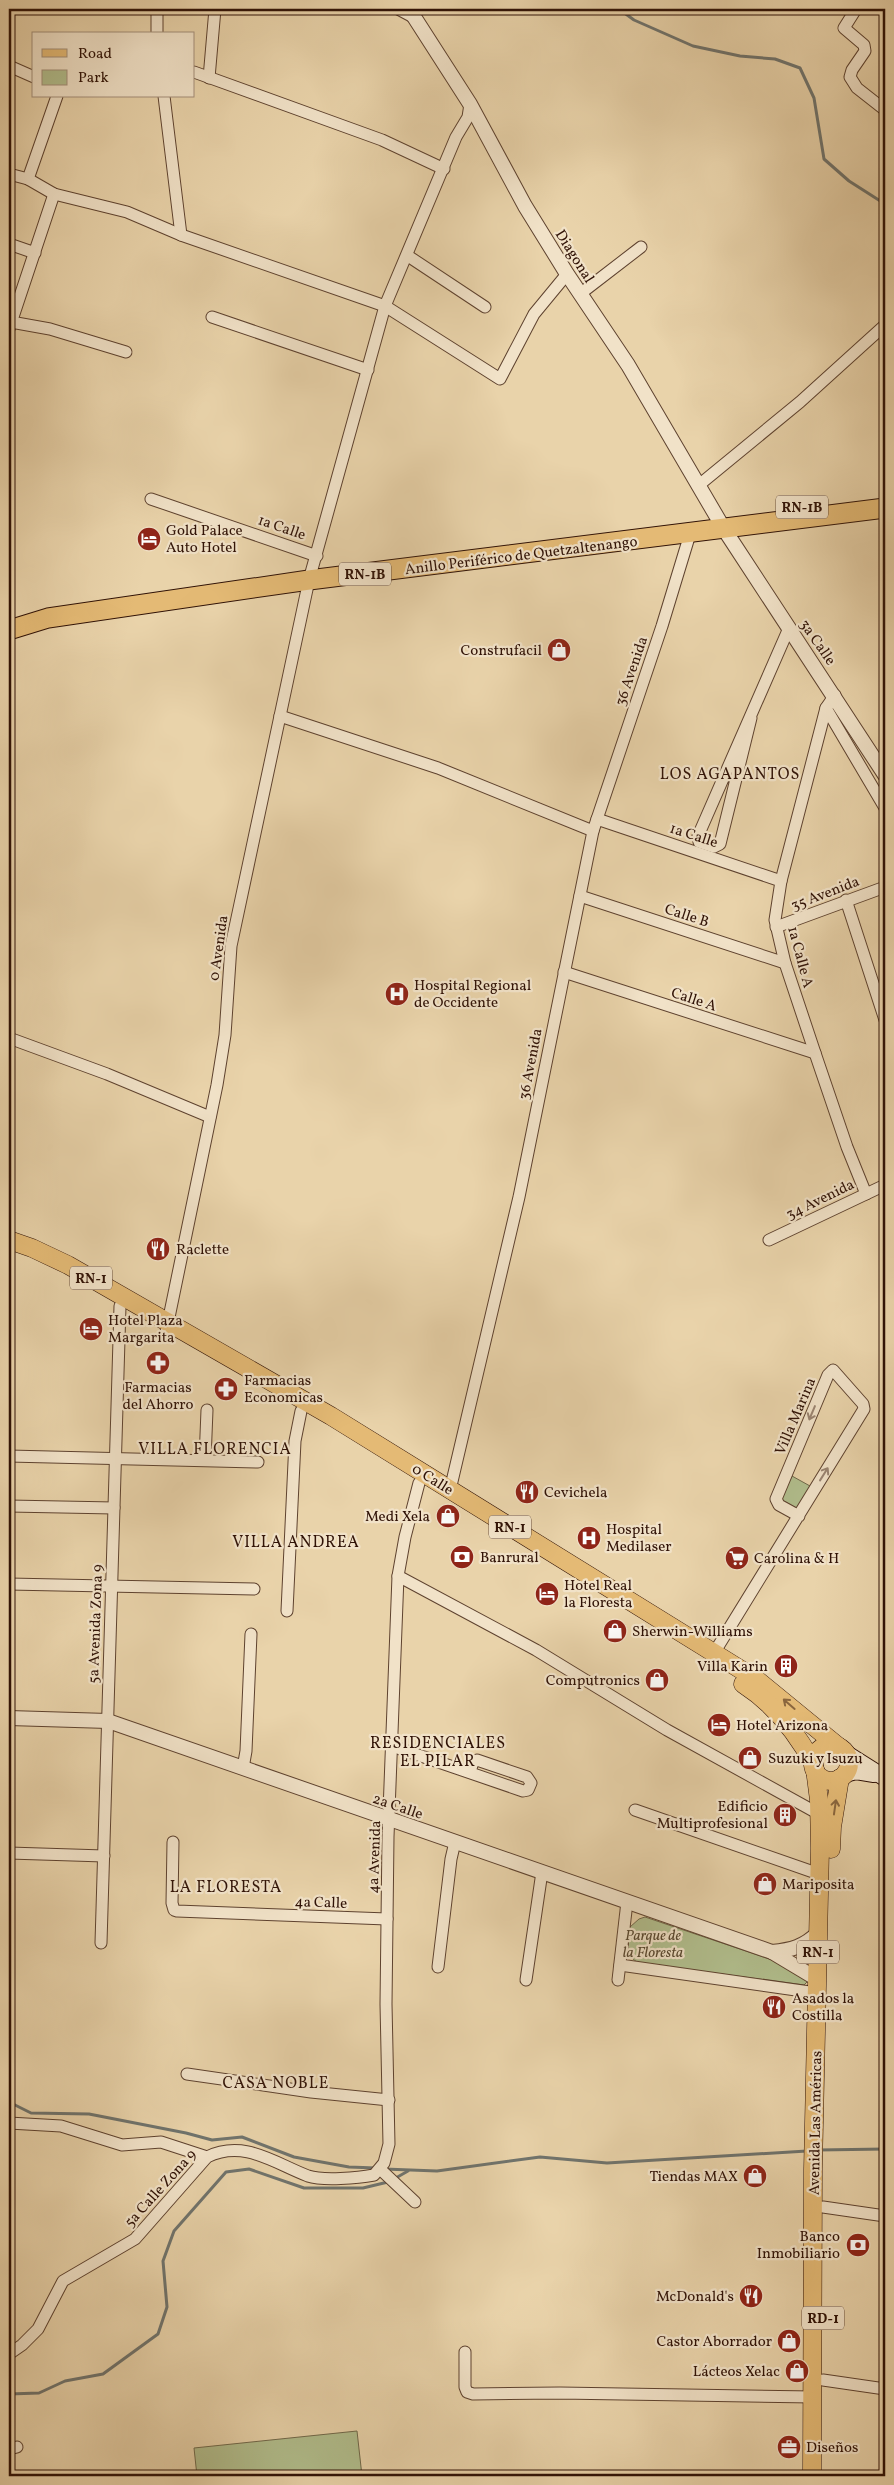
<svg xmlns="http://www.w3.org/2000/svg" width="894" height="2485" viewBox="0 0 894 2485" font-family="Vollkorn,serif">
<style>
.green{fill:#b1be8d;stroke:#70684a}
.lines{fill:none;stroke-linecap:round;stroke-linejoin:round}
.stream{stroke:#70746d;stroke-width:3}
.minor-casing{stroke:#5e422f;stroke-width:13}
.tertiary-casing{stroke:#5e422f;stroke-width:16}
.secondary-casing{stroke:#301206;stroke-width:18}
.primary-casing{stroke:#301206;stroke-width:19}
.trunk-casing{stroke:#301206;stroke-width:21}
.minor{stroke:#f1e2c8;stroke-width:11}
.tertiary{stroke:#f1e2c8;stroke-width:14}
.secondary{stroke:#f1e2c8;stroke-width:16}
.primary{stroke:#e4ba75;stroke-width:18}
.trunk{stroke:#e4ba75;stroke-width:19}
.oneway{stroke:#9a8471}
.oneway2{stroke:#8a663e}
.labels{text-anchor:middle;stroke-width:4.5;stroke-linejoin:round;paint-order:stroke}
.shield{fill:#f1e2c8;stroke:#6a5040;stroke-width:1}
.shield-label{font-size:14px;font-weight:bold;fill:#301206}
.street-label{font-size:15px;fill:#301206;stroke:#f1e2c8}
.poi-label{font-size:15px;fill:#301206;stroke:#f1e2c8;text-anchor:start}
.park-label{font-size:15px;font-style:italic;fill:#57462e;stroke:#f1e2c8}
.neighbourhood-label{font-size:16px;letter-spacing:1px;fill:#301206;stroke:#f1e2c8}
</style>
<rect width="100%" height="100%" fill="#e9d3aa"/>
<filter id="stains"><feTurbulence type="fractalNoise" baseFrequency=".004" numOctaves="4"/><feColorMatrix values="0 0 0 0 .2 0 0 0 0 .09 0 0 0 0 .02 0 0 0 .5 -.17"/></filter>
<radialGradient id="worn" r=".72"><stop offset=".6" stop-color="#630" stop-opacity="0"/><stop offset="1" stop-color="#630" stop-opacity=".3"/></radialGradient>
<g class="green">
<path d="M792,1476L810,1486L798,1509L780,1499Z"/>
<path d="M645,1917L796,1968L809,1980L804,1985L639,1963C624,1956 629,1941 630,1927L639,1919Z"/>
<path d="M357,2431L362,2476H197L194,2448Z"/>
</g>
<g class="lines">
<g class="stream">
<path d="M619,9L634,20L693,46L740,56L775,59L800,68L814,98L824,159L849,181L885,204"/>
<path d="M9,2102L31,2113L89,2114L186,2133L212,2140L242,2137L294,2157L349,2167L376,2168"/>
<path d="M818,2150L885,2149"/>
<path d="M384,2169L437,2171L540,2157L607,2163L807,2151"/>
<path d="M394,2179L408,2171"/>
<path d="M9,2394L39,2393L65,2381L103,2374L158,2334L167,2307L163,2261L174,2231L226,2172L249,2169L304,2188H363L388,2182"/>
</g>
<g class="minor-casing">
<g id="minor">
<path d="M157,9V34"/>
<path d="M398,9L413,17"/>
<path d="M856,9L844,28L864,45L865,51L852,70L850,77L857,88L885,110"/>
<path d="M9,66L34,77"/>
<path d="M194,72L382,140L444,169"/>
<path d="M209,78L215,9"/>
<path d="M164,96L181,235"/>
<path d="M9,174L28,179L54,194L127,212L181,235L385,306L500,379L534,314L567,274"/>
<path d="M28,179L57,96"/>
<path d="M9,244L35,253"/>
<path d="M408,256L485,307"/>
<path d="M580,294L641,247"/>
<path d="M212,317L368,370"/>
<path d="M11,322L50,329L126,352"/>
<path d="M9,329L54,194"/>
<path d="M699,485L800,402L885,325"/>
<path d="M151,499L317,556"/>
<path d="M835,695L826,708L781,881L775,920L785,963L815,1053L847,1147L866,1194"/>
<path d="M826,708L885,808"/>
<path d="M280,716L438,768L593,831"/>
<path d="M751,718L720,844L714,847L699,842L698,836L789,628"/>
<path d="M597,819L781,881"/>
<path d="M580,896L785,963"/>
<path d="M846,900L885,1020"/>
<path d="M776,927L885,887"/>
<path d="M564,972L815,1053"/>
<path d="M9,1038L107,1074L210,1117"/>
<path d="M769,1240L885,1185"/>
<path d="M166,1332L217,1085L225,1035L231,946L309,580L385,306L456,137L468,117L470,104"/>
<path d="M9,1456L258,1462"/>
<path d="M205,1460L207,1410"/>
<path d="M450,1490L519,1197L593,831L662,626L690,534"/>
<path d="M9,1506L114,1508"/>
<path d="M398,1576L536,1650L667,1730L819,1814"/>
<path d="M9,1584L254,1589"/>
<path d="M287,1611L295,1441L301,1411"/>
<path d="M714,1653L864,1409L863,1404L833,1370L828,1375L776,1499L779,1505L799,1516"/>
<path d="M392,1746L523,1791L528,1790L531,1783L527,1777L477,1760L473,1762L470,1772"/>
<path d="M243,1768L246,1751L251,1634"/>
<path d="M635,1810L819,1874"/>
<path d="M173,1842L172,1903L174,1910L177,1911L387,1919"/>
<path d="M9,1853L104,1856"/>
<path d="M101,1943L120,1306"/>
<path d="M620,1965L817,1993"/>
<path d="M438,1967L451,1859L455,1842"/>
<path d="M526,1980L542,1872"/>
<path d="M618,1980L627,1902"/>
<path d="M187,2074L311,2092L389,2100"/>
<path d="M9,2123L61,2126L122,2145L161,2142L207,2157"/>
<path d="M380,2169L415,2202"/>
<path d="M823,2207L885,2216"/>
<path d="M465,2352V2387L467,2392L473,2394L560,2393L813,2397"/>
<path d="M9,2354L22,2345L38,2329L63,2281L135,2239L207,2157C244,2139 274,2163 308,2176C323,2181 358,2178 374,2175L384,2163L389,2144L386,2004L388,1837L398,1576L405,1537L419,1483"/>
<path d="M823,2380L885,2389"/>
<path d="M9,2449L17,2447"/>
</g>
</g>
<g class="tertiary-casing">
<g id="tertiary">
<path d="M409,9L470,104L525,206L567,274L628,365L724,529L885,775"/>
<path d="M9,1718L108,1721L772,1952L817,1979"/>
<path d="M772,1952C791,1950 804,1947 818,1933"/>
</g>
</g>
<g class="secondary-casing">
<g id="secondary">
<path d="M847,1754L885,1778"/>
<path d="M845,1774L856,1771L874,1774"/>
</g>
</g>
<g class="primary-casing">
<g id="primary">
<path d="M9,1240L32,1248L68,1265L331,1416L756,1679L839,1747"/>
<path d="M743,1684C774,1704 797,1733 814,1765"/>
<circle cx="831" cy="1763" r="18"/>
<path d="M831,1849L832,1827L840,1778"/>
<path d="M812,2476L813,2169L820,1848L819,1800L815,1769"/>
</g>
</g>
<g class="trunk-casing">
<path id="trunk" d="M9,630L48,618L309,580L885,508"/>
</g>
<use href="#minor" class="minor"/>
<use href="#tertiary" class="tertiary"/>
<use href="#secondary" class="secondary"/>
<use href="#primary" class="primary"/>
<use href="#trunk" class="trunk"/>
</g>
<defs><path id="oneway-shaft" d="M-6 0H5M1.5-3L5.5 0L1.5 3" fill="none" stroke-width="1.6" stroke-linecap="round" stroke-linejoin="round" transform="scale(1.25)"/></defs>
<g class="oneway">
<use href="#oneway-shaft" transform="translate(812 1413) rotate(113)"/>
<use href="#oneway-shaft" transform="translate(824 1474) rotate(-58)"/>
</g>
<g class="oneway2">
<use href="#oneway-shaft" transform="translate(789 1704) rotate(-139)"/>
<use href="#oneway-shaft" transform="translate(835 1807) rotate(-82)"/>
</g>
<defs>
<g id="hotel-disc" transform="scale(1.25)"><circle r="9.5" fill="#8f2418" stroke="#f1e2c8"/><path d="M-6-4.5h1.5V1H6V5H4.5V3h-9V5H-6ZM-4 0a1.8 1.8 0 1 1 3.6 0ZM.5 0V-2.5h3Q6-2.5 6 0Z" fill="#fff"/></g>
<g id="shop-disc" transform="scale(1.25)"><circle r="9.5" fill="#8f2418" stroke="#f1e2c8"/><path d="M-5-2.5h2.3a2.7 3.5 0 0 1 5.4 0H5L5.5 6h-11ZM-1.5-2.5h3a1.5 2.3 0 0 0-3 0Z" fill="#fff"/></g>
<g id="hospital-disc" transform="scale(1.25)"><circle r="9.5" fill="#8f2418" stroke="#f1e2c8"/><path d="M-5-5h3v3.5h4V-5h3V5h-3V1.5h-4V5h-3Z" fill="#fff"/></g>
<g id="restaurant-disc" transform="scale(1.25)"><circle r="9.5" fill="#8f2418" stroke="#f1e2c8"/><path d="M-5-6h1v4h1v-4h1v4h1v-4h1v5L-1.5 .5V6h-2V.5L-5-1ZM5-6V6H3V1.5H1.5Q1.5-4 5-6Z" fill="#fff"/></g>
<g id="pharmacy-disc" transform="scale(1.25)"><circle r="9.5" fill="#8f2418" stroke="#f1e2c8"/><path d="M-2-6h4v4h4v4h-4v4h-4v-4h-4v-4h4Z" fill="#fff"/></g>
<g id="bank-disc" transform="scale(1.25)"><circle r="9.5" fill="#8f2418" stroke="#f1e2c8"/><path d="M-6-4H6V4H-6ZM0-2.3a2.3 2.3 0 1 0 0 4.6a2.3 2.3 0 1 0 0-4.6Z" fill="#fff"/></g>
<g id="supermarket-disc" transform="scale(1.25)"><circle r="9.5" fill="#8f2418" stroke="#f1e2c8"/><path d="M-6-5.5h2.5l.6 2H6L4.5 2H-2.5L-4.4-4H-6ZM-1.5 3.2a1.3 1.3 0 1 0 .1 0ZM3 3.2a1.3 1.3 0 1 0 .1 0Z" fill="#fff"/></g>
<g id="building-disc" transform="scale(1.25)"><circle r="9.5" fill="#8f2418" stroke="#f1e2c8"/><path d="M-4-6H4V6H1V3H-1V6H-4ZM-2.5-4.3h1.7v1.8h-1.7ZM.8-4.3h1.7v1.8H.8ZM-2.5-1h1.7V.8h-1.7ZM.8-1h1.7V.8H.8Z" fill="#fff"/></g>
<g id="office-disc" transform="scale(1.25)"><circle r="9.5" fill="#8f2418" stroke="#f1e2c8"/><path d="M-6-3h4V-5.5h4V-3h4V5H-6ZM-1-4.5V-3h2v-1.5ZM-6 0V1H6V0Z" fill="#fff"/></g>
</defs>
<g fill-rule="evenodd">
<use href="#hotel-disc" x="149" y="539"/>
<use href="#shop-disc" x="559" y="650"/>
<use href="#hospital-disc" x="397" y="994"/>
<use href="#restaurant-disc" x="158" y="1249"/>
<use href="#hotel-disc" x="91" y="1329"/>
<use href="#pharmacy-disc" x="158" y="1363"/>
<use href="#pharmacy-disc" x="226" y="1389"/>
<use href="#restaurant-disc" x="527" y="1492"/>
<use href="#shop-disc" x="448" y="1516"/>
<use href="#hospital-disc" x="589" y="1538"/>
<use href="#bank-disc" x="462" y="1557"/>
<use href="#supermarket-disc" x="737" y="1558"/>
<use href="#hotel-disc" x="547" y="1594"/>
<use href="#shop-disc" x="615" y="1631"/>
<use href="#building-disc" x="786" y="1666"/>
<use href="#shop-disc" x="657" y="1680"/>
<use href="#hotel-disc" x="719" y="1725"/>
<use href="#shop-disc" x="750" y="1758"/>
<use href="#building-disc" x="785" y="1815"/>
<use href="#shop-disc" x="765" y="1884"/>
<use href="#restaurant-disc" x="774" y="2007"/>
<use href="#shop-disc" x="755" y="2176"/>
<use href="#bank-disc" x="858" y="2245"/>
<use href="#restaurant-disc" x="751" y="2296"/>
<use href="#shop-disc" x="789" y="2341"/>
<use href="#shop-disc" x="797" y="2371"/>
<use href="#office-disc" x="789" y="2447"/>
</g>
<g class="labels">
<g class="shield">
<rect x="776" y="495.5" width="52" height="23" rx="4"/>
<rect x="339" y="562.5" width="52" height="23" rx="4"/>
<rect x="70" y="1266.5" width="42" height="23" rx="4"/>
<rect x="489" y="1515.5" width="42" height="23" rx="4"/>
<rect x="797" y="1940.5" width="42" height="23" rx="4"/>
<rect x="802" y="2306.5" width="42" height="23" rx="4"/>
</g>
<g class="shield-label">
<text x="802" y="512">RN-1B</text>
<text x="365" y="579">RN-1B</text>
<text x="91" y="1283">RN-1</text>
<text x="510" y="1532">RN-1</text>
<text x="818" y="1957">RN-1</text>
<text x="823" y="2323">RD-1</text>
</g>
<g class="street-label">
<text transform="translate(575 256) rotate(58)" y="5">Diagonal</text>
<text transform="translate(282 527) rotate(19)" y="5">1a Calle</text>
<text transform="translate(521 555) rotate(-7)" y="5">Anillo Periférico de Quetzaltenango</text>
<text transform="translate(818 642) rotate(55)" y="5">3a Calle</text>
<text transform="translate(631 671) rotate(-71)" y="5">36 Avenida</text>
<text transform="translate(694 835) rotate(18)" y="5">1a Calle</text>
<text transform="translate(825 893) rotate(-21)" y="5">35 Avenida</text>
<text transform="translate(687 915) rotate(18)" y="5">Calle B</text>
<text transform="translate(218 948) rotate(-82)" y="5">0 Avenida</text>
<text transform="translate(801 957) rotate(75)" y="5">1a Calle A</text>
<text transform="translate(694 999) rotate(18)" y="5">Calle A</text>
<text transform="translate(530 1064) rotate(-79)" y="5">36 Avenida</text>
<text transform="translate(820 1199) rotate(-26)" y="5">34 Avenida</text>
<text transform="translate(795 1416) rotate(-67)" y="5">Villa Marina</text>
<text transform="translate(433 1479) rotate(32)" y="5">0 Calle</text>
<text transform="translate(95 1624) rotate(-88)" y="5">5a Avenida Zona 9</text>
<text transform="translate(398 1806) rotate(19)" y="5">2a Calle</text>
<text transform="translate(374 1857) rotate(-88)" y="5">4a Avenida</text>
<text transform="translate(321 1902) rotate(2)" y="5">4a Calle</text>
<text transform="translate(815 2123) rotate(-89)" y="5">Avenida Las Américas</text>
<text transform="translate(160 2188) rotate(-48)" y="5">5a Calle Zona 9</text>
</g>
<g class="poi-label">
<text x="166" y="535">Gold Palace<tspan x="166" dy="17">Auto Hotel</tspan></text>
<text x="542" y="655" text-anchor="end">Construfacil</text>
<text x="414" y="990">Hospital Regional<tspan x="414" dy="17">de Occidente</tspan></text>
<text x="176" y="1254">Raclette</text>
<text x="108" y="1325">Hotel Plaza<tspan x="108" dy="17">Margarita</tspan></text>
<text x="244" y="1385">Farmacias<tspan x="244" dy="17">Economicas</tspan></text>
<text x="158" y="1392" text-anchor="middle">Farmacias<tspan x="158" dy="17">del Ahorro</tspan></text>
<text x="544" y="1497">Cevichela</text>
<text x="430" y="1521" text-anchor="end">Medi Xela</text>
<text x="606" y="1534">Hospital<tspan x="606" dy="17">Medilaser</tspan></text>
<text x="480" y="1562">Banrural</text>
<text x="754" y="1563">Carolina &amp; H</text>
<text x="564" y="1590">Hotel Real<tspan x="564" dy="17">la Floresta</tspan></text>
<text x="632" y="1636">Sherwin-Williams</text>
<text x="768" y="1671" text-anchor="end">Villa Karin</text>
<text x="640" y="1685" text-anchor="end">Computronics</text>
<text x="736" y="1730">Hotel Arizona</text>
<text x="768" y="1763">Suzuki y Isuzu</text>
<text x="768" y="1811" text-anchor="end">Edificio<tspan x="768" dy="17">Multiprofesional</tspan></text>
<text x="782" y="1889">Mariposita</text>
<text x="792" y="2003">Asados la<tspan x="792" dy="17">Costilla</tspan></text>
<text x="738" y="2181" text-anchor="end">Tiendas MAX</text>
<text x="840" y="2241" text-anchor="end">Banco<tspan x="840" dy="17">Inmobiliario</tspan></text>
<text x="734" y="2301" text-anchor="end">McDonald's</text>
<text x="772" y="2346" text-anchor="end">Castor Aborrador</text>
<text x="780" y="2376" text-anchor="end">Lácteos Xelac</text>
<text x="806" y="2452">Diseños</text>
</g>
<g class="park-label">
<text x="653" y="1940">Parque de<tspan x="653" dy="17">la Floresta</tspan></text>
</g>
<g class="neighbourhood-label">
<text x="730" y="779">LOS AGAPANTOS</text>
<text x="215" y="1454">VILLA FLORENCIA</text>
<text x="296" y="1547">VILLA ANDREA</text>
<text x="438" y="1748">RESIDENCIALES<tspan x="438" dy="18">EL PILAR</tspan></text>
<text x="226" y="1892">LA FLORESTA</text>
<text x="276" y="2088">CASA NOBLE</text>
</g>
</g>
<rect width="894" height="2485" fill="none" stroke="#e9d3aa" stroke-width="30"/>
<rect x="10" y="10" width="874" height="2465" fill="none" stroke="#301206" stroke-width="2.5"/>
<rect x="15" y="15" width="864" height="2455" fill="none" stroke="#301206"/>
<rect x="32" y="32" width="162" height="65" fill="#f1e2c8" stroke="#a48f7a"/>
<rect x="42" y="49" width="25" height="8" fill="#e4ba75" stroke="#a48f7a"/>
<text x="78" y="58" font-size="15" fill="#301206">Road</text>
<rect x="42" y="70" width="25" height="15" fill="#b1be8d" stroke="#a48f7a"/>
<text x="78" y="82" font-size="15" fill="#301206">Park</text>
<rect width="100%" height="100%" filter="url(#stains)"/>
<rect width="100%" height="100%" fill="url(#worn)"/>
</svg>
